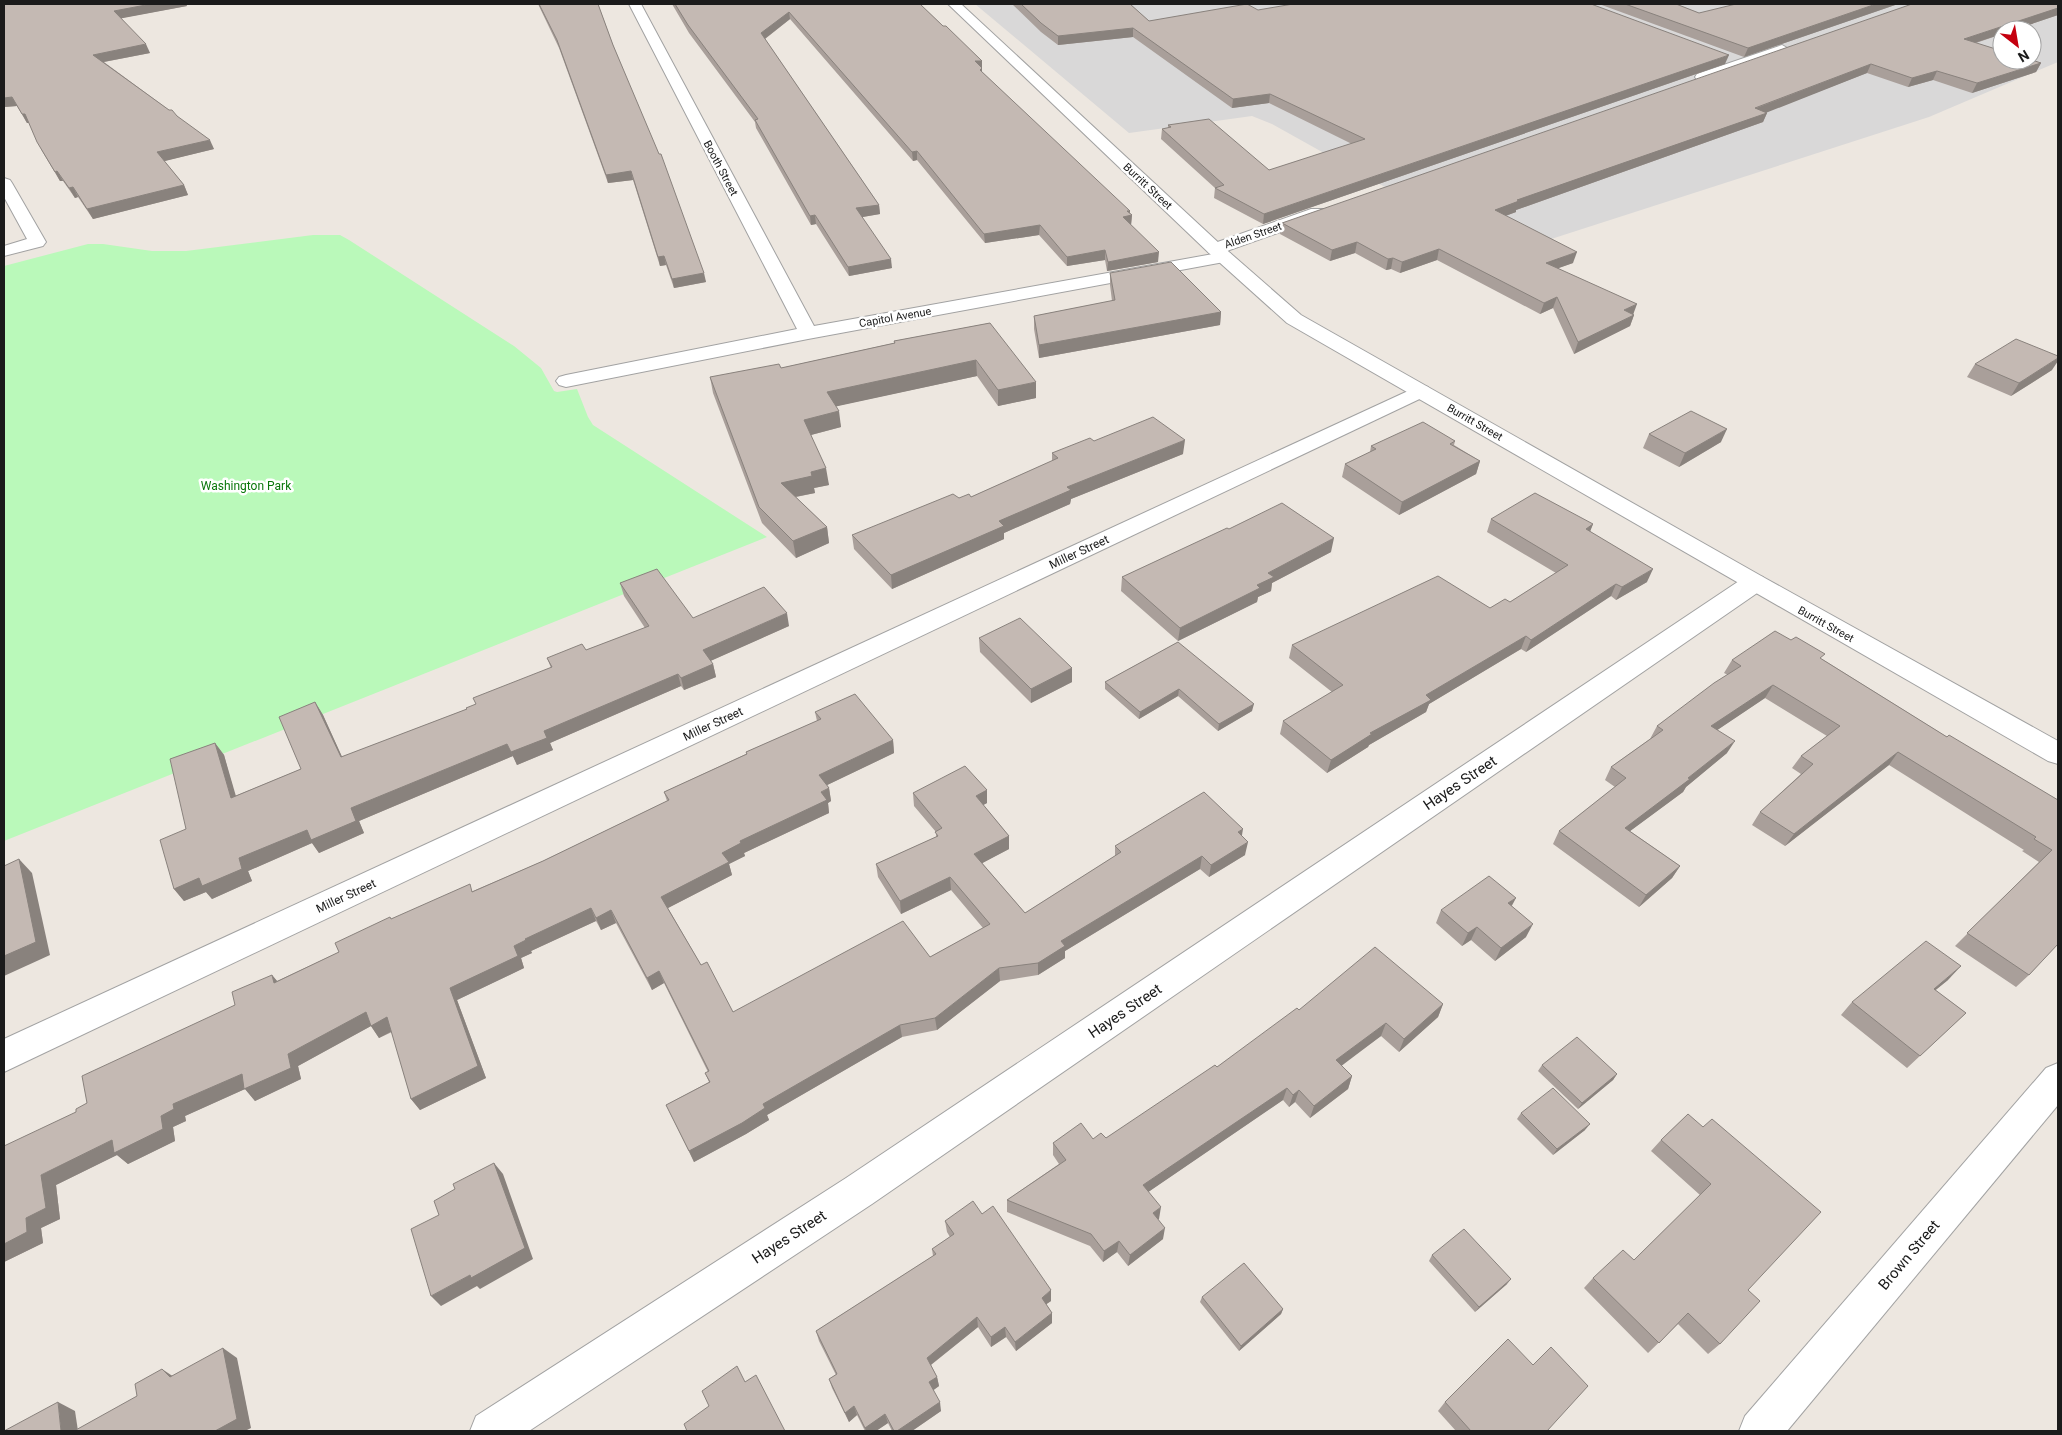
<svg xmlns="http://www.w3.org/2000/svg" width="2062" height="1435" viewBox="0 0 2062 1435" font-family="Roboto,sans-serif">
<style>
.residential{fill:#d9d8d8;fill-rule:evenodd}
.park{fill:#baf9ba}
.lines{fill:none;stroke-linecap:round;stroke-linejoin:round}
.minor-casing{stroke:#a2a2a2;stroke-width:2}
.tertiary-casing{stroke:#a2a2a2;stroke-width:2}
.minor{fill:#fff;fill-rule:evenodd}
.tertiary{fill:#fff;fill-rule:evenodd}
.wall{fill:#a99f9a}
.shaded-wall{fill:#89827d}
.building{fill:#c4b9b3;stroke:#89827d}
.labels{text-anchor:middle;stroke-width:5;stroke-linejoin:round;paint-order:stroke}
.far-street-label{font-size:11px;fill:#1b1b1b;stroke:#fff}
.park-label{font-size:12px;fill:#0a770b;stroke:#fff}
.street-label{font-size:12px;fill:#1b1b1b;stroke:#fff}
.near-street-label{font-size:15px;fill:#1b1b1b;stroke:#fff}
</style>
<rect width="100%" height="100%" fill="#ede7e0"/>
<path class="residential" d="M975,4H2058V62L1929,117L1505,254L1272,124L1252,116L1129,133ZM2002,30H2032V60H2002Z"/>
<path class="park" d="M313,235H340L349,240L514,346L541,368L554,391L557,392L577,389L588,417L593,425L767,537L4,841V266L88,244H103L152,251H186Z"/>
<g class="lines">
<g class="minor-casing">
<g id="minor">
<path d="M629,4H641L814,326L1213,254L1209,253L1206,249L1209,245L1311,209H1323L1325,213L1323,217L1224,252L1230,253L1233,257L1230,261L1224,262L808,339L566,387L559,385L556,381L559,377L566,375L797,329Z"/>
<path d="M1782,45L1789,49L1787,52L1707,80H1697L1695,77L1697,74Z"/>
<path d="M4,178L10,180L12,183L46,242L43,246L4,256V246L27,239L4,197Z"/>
<path d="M1421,385L1428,387L1431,391L1428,395L4,1072V1039Z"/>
<path d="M1754,575L1763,577L1766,583L1763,589L872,1204L529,1431H470L476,1416L846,1178L1745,577Z"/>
<path d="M2058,1063V1105L1787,1431H1739L1745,1416L2046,1068Z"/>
</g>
</g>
<g class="tertiary-casing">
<path id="tertiary" d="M948,4H961L1221,245L1301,315L1763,577L2058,741V764L2048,761L1287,323L1209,253Z"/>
</g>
<use href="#minor" class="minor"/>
<use href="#tertiary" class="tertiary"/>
</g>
<g class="wall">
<path d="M4,4H186L187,6L121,18L150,53L104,62L177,116L214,149L164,161L184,185L188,195L93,219L78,197L75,198L63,181H60L42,151L29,123H27L17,106L4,107Z"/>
<path d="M538,4H598L613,45L706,282L674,288L666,265L660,266L633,180L608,183L559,48Z"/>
<path d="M672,4H920L943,26L982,61V72L1132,215L1131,225L1158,262L1107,271L1105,260L1067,266L1039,235L985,243L917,160L913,161L790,19L765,39L879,205L880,214L862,217L892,268L849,276L816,224L811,225L756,128L755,122L689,33Z"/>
<path d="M1012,4H1130L1149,21L1258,10L1725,64L1263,224L1214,198L1215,188L1161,139L1162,129L1168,128V125L1269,170L1352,144L1269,103L1232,108L1133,37L1058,45L1041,32Z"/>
<path d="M1599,4H1676L1699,13L1898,4L1744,57Z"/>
<path d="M2058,4V15L2014,30H2002V34L1976,43L2041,63L2036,72L1972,93L1933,80L1908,87L1867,73L1766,112L1767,113L1763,122L1516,210V212L1505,216L1573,263L1558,268L1634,315L1630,326L1574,354L1553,308L1540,314L1437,260L1400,273L1391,269L1386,270L1355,253L1330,261L1280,234L1282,223Z"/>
<path d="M1110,273L1221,312L1220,325L1039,358L1034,329V316L1112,301L1110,285Z"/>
<path d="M990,323L1036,398L998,406L977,376L836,406L841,427L811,435L829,485L814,488L815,493L796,497L827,527L829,543L796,558L762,523L713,393L710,377L781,368L894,343V341Z"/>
<path d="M1975,364L2052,370L2011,396L1967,377Z"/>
<path d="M1649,434L1721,442L1679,467L1643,448Z"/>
<path d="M1094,441L1183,454L1071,499L1070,504L1004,533V539L892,589L854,549L852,535L959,498L971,497L1052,461V453Z"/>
<path d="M1455,441L1454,445L1480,461L1476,474L1399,515L1342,477L1345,464L1370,452L1371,446Z"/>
<path d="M1491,519L1593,524L1590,531L1647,582L1616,600L1611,596L1526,652L1521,649L1429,704L1426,712L1369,745L1368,747L1327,773L1280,734L1283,721L1332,692L1289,658L1292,645L1490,608L1510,602L1556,573L1487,532Z"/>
<path d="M1229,529L1331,552L1272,583L1271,591L1258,597L1257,602L1178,641L1121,591L1122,577Z"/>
<path d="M620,583L693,618L789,626L710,661L713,664L716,677L684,690L681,686L550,743L553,750L517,765L513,756L359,821L364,833L319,853L312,843L248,871L252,881L212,899L206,892L184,901L174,889L186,829L215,743L224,755L235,796L301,769L315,702L323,715L342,757L467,709L551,668L547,658L586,650L645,628L624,596Z"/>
<path d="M979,638L1072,668V682L1031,703L980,652Z"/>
<path d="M1178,642L1252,711L1218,731L1178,696L1139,719L1105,689V682Z"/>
<path d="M1822,659L1947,737L2058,800V944L2029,975L2016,987L1955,946L2039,862L2022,851L2024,850L1889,765L1785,846L1752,825L1760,812L1801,774L1792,768L1801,756L1827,736L1765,698L1717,730L1727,753L1686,787L1683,792L1630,831L1680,866L1672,878L1639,907L1553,844L1559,831L1615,787L1605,780L1611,767L1650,739L1657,726L1728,675L1724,673L1732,660Z"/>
<path d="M815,712L893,740L894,753L827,785L829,788L831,801L828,803L829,813L744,853L745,856L729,864L732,875L668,908L701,965L733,1012L930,957L983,928L951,890L901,914L878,877L876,864L936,837V832L914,806L913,793L987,790V803L983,805L1009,836V849L982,863L1025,913L1115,856V846L1242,836L1245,855L1209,877L1200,869L1065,951V958L1038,975L1000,981L937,1030L902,1037L767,1115L769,1120L746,1134L694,1162L666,1105L709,1082L705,1073L708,1072L664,983L652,990L616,923L601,930L596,921L531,951L532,953L521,958L524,968L457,1000L486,1078L420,1110L411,1099L392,1032L379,1038L371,1026L298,1066L301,1079L255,1101L245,1089L185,1116L186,1121L173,1127L175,1141L128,1164L117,1155L56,1185L60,1219L41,1228L43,1243L4,1262L76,1112L87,1103L235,1005L272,975L277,981L339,952L391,919L473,891L543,861L667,801L664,792L746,754V752L817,721Z"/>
<path d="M1512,906L1526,937L1495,961L1471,940L1462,946L1436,923L1441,910Z"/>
<path d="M1948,980L1935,990L1966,1013L1907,1068L1841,1015L1852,1002Z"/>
<path d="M1443,1004L1438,1017L1399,1052L1381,1036L1341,1065L1352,1076L1348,1089L1310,1118L1295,1102L1289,1107L1283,1100L1148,1192L1159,1219H1158L1163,1239L1128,1266L1117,1252L1103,1262L1090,1246L1007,1212V1200L1059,1164L1053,1155V1143L1093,1139L1106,1138L1217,1067L1299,1010Z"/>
<path d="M1542,1065L1617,1074L1613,1080L1578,1109L1538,1071Z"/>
<path d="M1521,1113L1585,1130L1553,1155L1517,1119Z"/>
<path d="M1688,1114L1748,1290L1720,1344L1708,1354L1678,1324L1648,1353L1584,1288L1593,1278L1634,1260L1700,1195L1651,1151L1661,1140Z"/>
<path d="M982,1214L1051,1301L1046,1304L1052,1313V1323L1016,1351L1006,1337L991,1347L978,1327L931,1365L937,1377L939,1386L933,1390L941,1411L912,1431H892L888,1423L876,1431H865L857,1415L849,1422L832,1388L829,1379L836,1375L819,1341L816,1331L933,1256L932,1249L950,1237L947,1232L945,1221Z"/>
<path d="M1432,1255L1507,1284L1475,1312L1429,1261Z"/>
<path d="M1202,1297L1283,1309L1281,1314L1239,1351L1200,1302Z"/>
<path d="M1445,1402L1547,1431H1456L1438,1411Z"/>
</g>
<g class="shaded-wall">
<path d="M151,4H186L187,6L118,19L114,11Z"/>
<path d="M1876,4H1898L1744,57L1748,48Z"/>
<path d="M2058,8V15L2014,30H2002V34L1959,48L1964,39Z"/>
<path d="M789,12L790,19L762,41L761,33Z"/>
<path d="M1133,28V37L1058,45V36Z"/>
<path d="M146,44L150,53L98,63L93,55Z"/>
<path d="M1729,55L1725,64L1263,224L1264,214Z"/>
<path d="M975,61H982V76Z"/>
<path d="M2041,63L2036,72L1972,93L1977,83Z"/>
<path d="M1871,64L1867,73L1753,118L1767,113L1763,122L1516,210V212L1492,221L1495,210L1517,200Z"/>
<path d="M1937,71L1933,80L1908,87L1912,78Z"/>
<path d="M1270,94L1269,103L1232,108L1233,99Z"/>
<path d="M12,97L17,106L4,107V98Z"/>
<path d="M22,114H25L30,123H27Z"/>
<path d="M210,140L214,149L161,162L157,152Z"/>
<path d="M917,151V160L913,161L912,152Z"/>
<path d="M57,171L63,181H60L55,172Z"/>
<path d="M631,171L633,180L608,183L606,175Z"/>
<path d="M184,185L188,195L93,219L87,209Z"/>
<path d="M73,187L78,197L75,198L69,188Z"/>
<path d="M879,205L880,214L857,218L856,208Z"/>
<path d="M1127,211H1130V216L1132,215L1131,225L1123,217Z"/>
<path d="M815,215L816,224L811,225L810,216Z"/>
<path d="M1040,225L1039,235L985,243L984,234Z"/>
<path d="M1357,242L1355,253L1330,261L1332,250Z"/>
<path d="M1439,249L1437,260L1400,273L1402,262Z"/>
<path d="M1105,250V260L1067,266V257Z"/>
<path d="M1159,252L1158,262L1107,271L1108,262Z"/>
<path d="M1577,252L1573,263L1542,274L1546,263Z"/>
<path d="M664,256L666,265L660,266L658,257Z"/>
<path d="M1393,258L1391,269L1386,270L1388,259Z"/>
<path d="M891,259L892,268L849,276L848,267Z"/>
<path d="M704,273L706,282L674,288L672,279Z"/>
<path d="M1557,297L1553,308L1540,314L1544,303Z"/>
<path d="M1637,304L1633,315L1624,310Z"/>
<path d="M1221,312L1220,325L1039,358V345Z"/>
<path d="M1634,315L1630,326L1574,354L1578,342Z"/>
<path d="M2058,358V361L2052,370L2011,396L2019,383Z"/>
<path d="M976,360L977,376L829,408L827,392Z"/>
<path d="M1036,382V398L998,406V390Z"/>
<path d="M839,411L841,427L807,436L804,420Z"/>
<path d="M1727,429L1721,442L1679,467L1685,453Z"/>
<path d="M1185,440L1183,454L1071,499L1070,504L1004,533V539L892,589L891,575L1067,487Z"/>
<path d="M1480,461L1476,474L1399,515L1402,502Z"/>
<path d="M826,468L829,485L814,488L815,493L784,499L781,483L811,472Z"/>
<path d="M1593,524L1588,537L1586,529Z"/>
<path d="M827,527L829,543L796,558L793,541Z"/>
<path d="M1334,538L1331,552L1272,583L1271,591L1258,597L1257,602L1178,641L1180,628L1257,585L1268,573Z"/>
<path d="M1653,569L1647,582L1616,600L1622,587Z"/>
<path d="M1616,584L1611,596L1526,652L1531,640Z"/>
<path d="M787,613L789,626L706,663L703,650Z"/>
<path d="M1526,636L1521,649L1429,704L1426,712L1369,745L1368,747L1327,773L1331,760L1426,695Z"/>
<path d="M713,664L716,677L684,690L681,678Z"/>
<path d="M1072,668V682L1031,703V689Z"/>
<path d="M678,674L681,686L550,743L553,750L517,765L511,752L544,731Z"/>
<path d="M1773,685L1765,698L1704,739L1711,726Z"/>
<path d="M1179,689L1178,696L1139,719L1140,712Z"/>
<path d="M315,702L323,715L348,770L341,757Z"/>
<path d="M1254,704L1252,711L1218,731L1219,724Z"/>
<path d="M893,740L894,753L821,788L819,775Z"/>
<path d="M1735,741L1727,753L1686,787L1683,792L1618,840L1625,828Z"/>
<path d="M215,743L224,755L240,810L231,798Z"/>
<path d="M507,744L513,756L359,821L364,833L319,853L312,843L248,871L252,881L212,899L206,892L184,901L174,889L239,858L307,830L351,808Z"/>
<path d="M1898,752L1889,765L1785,846L1794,834Z"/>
<path d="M829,788L831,801L828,803L829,813L744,853L745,856L729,864L732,875L666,909L661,897L722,853L740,841Z"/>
<path d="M987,790V803L976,809V796Z"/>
<path d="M1243,829L1241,841L1238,832Z"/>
<path d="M1009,836V849L975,867L974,854Z"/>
<path d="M1248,842L1245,855L1209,877L1211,865Z"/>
<path d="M1202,856L1200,869L1065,951V958L1038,975V963L1061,941Z"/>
<path d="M19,859L32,873L50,955L4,976V956Z"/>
<path d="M1680,866L1672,878L1639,907L1646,895Z"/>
<path d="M950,877L951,890L901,914L900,901Z"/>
<path d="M1516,898L1509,911L1508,903Z"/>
<path d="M591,908L596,921L531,951L532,953L521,958L524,968L457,1000L486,1078L420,1110L411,1099L450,988L525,939Z"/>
<path d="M611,910L616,923L601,930L596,918Z"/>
<path d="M1533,924L1526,937L1495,961L1501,948Z"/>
<path d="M1477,927L1471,940L1462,946L1468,933Z"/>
<path d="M1961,966L1948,980L1921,1002L1934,989Z"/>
<path d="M999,968L1000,981L937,1030L935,1018Z"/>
<path d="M659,971L664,983L652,990L647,978Z"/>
<path d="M272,975L282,987L274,983Z"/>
<path d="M1443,1004L1438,1017L1399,1052L1404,1039Z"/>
<path d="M366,1012L387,1017L396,1029L379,1038L371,1026L298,1066L301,1079L255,1101L245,1089L185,1116L186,1121L173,1127L175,1141L128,1164L117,1155L56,1185L60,1219L41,1228L43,1243L4,1262V1244L41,1175L161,1116L173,1104L288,1054Z"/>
<path d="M1386,1023L1381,1036L1332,1073L1336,1060Z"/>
<path d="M900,1025L902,1037L767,1115L769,1120L746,1134L694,1162L689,1151L763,1104Z"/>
<path d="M1617,1074L1613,1080L1578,1109L1582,1103Z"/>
<path d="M1352,1076L1348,1089L1310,1118L1314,1106Z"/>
<path d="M1287,1088L1283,1100L1141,1197L1143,1185Z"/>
<path d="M1299,1090L1295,1102L1289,1107L1293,1095Z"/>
<path d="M1590,1124L1585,1130L1553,1155L1557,1149Z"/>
<path d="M494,1163L503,1174L533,1259L480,1289L477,1286L441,1306L431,1296L470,1275Z"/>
<path d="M1161,1207L1159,1219L1151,1225L1153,1213Z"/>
<path d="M1165,1228L1163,1239L1128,1266L1130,1255Z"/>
<path d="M1119,1241L1117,1252L1103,1262L1104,1251Z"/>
<path d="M1511,1279L1507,1284L1475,1312L1479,1307Z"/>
<path d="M1051,1290V1301L1041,1308L1042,1298Z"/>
<path d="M1283,1309L1281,1314L1239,1351L1241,1346Z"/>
<path d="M1052,1313V1323L1016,1351L1015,1342Z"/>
<path d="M977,1317L978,1327L928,1367L927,1358Z"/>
<path d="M1005,1327L1006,1337L991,1347V1337Z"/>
<path d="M223,1348L237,1358L251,1428L245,1431H215Z"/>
<path d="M162,1369L177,1379L170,1377Z"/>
<path d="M937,1377L939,1386L931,1392L929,1382Z"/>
<path d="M58,1402L75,1411L78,1431H61Z"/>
<path d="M940,1402L941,1411L912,1431H897Z"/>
<path d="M854,1406L857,1415L849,1422L845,1413Z"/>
<path d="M885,1414L888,1423L876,1431H866L865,1428Z"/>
</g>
<g class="building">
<path d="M4,4H151L114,11L146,44L93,55L169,110H172L177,116L210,140L157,152L184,185L87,209L73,187L69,188L57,171L55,172L37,142L25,114H22L12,97L4,98Z"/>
<path d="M539,4H598L613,45L659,154H661L704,273L672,279L664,256L658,257L631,171L606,175L557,40Z"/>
<path d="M675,4H920L943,26H946L982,61H975L982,68L980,70L1130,211H1127L1132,215L1123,217L1159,252L1108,262L1105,250L1067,257L1040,225L984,234L917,151L912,152L789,12L761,33L879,205L856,208L891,259L848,267L815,215L810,216L755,120L758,119L688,25Z"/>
<path d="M1021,4H1130L1149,21L1247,4L1258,10L1293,4H1591L1729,55L1264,214L1215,188L1224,185L1162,129L1171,127L1168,125L1209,119L1269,170L1365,139L1270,94L1233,99L1133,28L1058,36L1041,23Z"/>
<path d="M1625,4H1676L1699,13L1736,4H1876L1748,48Z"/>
<path d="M1912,4H2058V8L1964,39L2002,51V60H2032L2041,63L1977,83L1937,71L1912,78L1871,64L1755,108L1767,113L1517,200L1519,201L1495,210L1577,252L1546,263L1637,304L1624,310L1634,315L1578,342L1557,297L1544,303L1439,249L1402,262L1393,258L1388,259L1357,242L1332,250L1282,223Z"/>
<path d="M1171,262L1221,312L1039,345L1034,316L1115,300L1110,273Z"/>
<path d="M990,323L1036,382L998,390L976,360L827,392L839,411L804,420L826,468L811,472L812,476L781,483L827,527L793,541L759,507L710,377L779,364L781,368L895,343L894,341Z"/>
<path d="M2016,339L2058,356V358L2019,383L1975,364Z"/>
<path d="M1691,411L1727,429L1685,453L1649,434Z"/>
<path d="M1153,417L1185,440L1067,487L1071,490L999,521L1004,526L891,575L852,535L953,494L959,498L969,494L971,497L1058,458L1052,453L1090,438L1094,441Z"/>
<path d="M1423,422L1455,441L1450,444L1480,461L1402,502L1345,464L1376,449L1371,446Z"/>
<path d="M1535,493L1593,524L1586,529L1653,569L1622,587L1616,584L1531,640L1526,636L1426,695L1431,700L1370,733L1372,734L1331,760L1283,721L1343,685L1292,645L1438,576L1490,608L1505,599L1510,602L1568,565L1491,519Z"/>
<path d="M1282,503L1334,538L1268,573L1274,577L1257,585L1260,588L1180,628L1122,577L1227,528L1229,529Z"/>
<path d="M657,569L693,618L764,587L787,613L703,650L713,664L681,678L678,674L544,731L547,738L511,752L507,744L351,808L356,821L311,840L307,830L239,858L242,869L202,886L199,878L174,889L160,840L186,829L170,759L215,743L231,798L301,769L279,717L315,702L341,757L467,709L466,708L476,704L473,698L552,667L547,658L582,644L586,650L649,626L620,583Z"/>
<path d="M1020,618L1072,668L1031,689L979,638Z"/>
<path d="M1775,631L1791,640L1796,637L1825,654L1820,658L1947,737L1949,735L2058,800V944L2029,975L1967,933L2052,850L2034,839L2036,837L1898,752L1794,834L1760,812L1813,764L1801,756L1840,726L1773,685L1711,726L1735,741L1688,778L1690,779L1625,828L1680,866L1646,895L1559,831L1626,778L1611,767L1663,730L1657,726L1714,683L1741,666L1732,660Z"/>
<path d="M1178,642L1254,704L1219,724L1179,689L1140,712L1105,682Z"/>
<path d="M855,694L893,740L819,775L829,788L821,792L827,800L740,841L741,843L722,853L729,862L661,897L701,965L707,962L733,1012L903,921L930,957L990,924L950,877L900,901L876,864L938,836L935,832L942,828L913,793L965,766L987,790L976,796L1009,836L974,854L1025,913L1121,852L1115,846L1204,792L1243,829L1238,832L1248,842L1211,865L1202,856L1061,941L1065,946L1038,963L999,968L935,1018L900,1025L763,1104L765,1108L742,1123L689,1151L666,1105L710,1082L705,1073L709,1071L659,971L647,978L611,910L596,918L591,908L525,939L526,940L514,946L518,956L450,988L478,1066L411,1099L387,1017L371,1026L366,1012L288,1054L291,1068L244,1089L242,1074L173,1104L174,1109L161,1116L163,1129L114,1153L112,1140L41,1175L46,1208L26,1218L27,1232L4,1244V1146L76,1112V1109L87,1103L82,1076L235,1005L232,992L272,975L274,983L339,952L335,943L390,917L391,919L470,884L472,892L543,861L669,800L664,792L747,754L746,752L821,719L815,712Z"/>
<path d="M19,859L36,942L4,956V866Z"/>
<path d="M1489,876L1516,898L1508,903L1533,924L1501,948L1477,927L1468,933L1441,910Z"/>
<path d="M1926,941L1961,966L1934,989L1966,1013L1920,1056L1852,1002Z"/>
<path d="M1375,947L1443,1004L1404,1039L1386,1023L1336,1060L1352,1076L1314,1106L1299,1090L1293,1095L1287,1088L1143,1185L1161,1207L1153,1213L1165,1228L1130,1255L1119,1241L1104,1251L1091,1234L1007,1200L1066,1160L1053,1143L1081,1123L1093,1139L1101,1133L1106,1138L1215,1065L1217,1067L1297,1008L1299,1010Z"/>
<path d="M1577,1037L1617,1074L1582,1103L1542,1065Z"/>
<path d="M1553,1088L1590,1124L1557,1149L1521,1113Z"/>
<path d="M1688,1114L1703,1127L1712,1119L1821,1212L1748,1290L1760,1301L1720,1344L1688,1313L1659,1343L1593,1278L1623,1250L1634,1260L1711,1184L1661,1140Z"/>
<path d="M494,1163L525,1248L471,1278L470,1275L431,1296L411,1229L439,1215L434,1201L455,1189L453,1184Z"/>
<path d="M973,1201L982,1214L993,1206L1051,1290L1042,1298L1052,1313L1015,1342L1005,1327L991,1337L977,1317L927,1358L937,1377L929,1382L940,1402L897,1431H894L885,1414L865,1428L854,1406L845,1413L829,1379L837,1374L816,1331L936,1254L932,1249L954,1234L945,1221Z"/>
<path d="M1464,1229L1511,1279L1479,1307L1432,1255Z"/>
<path d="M1244,1263L1283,1309L1241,1346L1202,1297Z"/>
<path d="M1508,1339L1533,1365L1551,1347L1588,1386L1547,1431H1471L1445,1402Z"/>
<path d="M223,1348L237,1419L215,1431H74L137,1396L135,1384L162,1369L170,1377Z"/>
<path d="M737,1366L745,1382L756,1375L785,1431H687L684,1424L709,1406L702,1391Z"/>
<path d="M58,1402L61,1431H4Z"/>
</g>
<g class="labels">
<g class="far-street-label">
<text transform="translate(721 168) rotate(62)" y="4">Booth Street</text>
<text transform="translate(1148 186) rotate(43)" y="4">Burritt Street</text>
<text transform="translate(1253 235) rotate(-19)" y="4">Alden Street</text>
<text transform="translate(895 317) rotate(-10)" y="4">Capitol Avenue</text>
<text transform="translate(1475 422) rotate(30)" y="4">Burritt Street</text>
<text transform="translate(1826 624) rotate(29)" y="4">Burritt Street</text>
</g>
<g class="park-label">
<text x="246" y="490">Washington Park</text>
</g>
<g class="street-label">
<text transform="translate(1079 552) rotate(-25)" y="4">Miller Street</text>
<text transform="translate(713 724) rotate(-25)" y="4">Miller Street</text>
<text transform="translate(346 896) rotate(-25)" y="4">Miller Street</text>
</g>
<g class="near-street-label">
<text transform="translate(1460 783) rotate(-34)" y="5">Hayes Street</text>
<text transform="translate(1125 1011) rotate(-34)" y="5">Hayes Street</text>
<text transform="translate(789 1237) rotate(-33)" y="5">Hayes Street</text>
<text transform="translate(1909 1255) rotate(-50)" y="5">Brown Street</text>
</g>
</g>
<rect width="2062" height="1435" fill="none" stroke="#1b1b1b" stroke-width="10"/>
<g transform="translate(2017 45) rotate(149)"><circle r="24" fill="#ffffff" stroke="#a4a4a4"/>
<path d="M0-4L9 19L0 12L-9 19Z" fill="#c5000f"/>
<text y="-8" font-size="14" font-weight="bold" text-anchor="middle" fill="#1b1b1b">N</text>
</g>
</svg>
